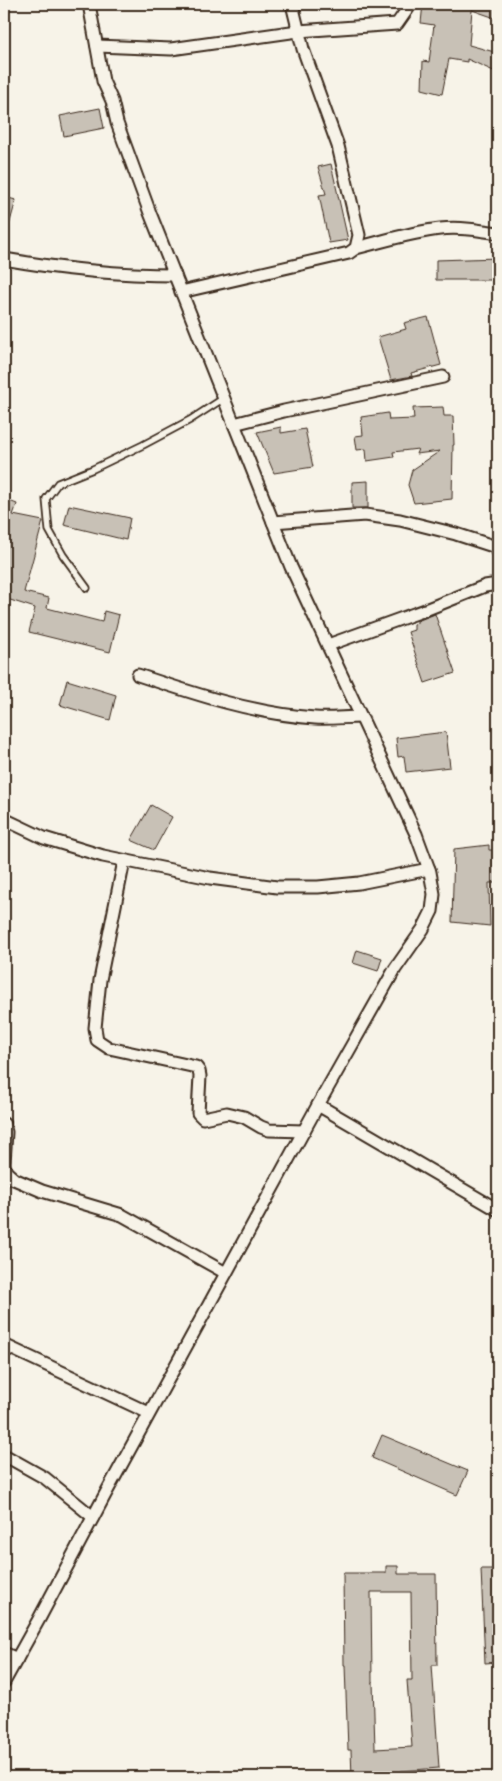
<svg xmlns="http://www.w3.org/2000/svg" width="502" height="1781" viewBox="0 0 502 1781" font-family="Caveat,sans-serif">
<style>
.building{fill:#c8c1b6;stroke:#3b2a1e;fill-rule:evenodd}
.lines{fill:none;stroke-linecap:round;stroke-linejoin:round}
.service-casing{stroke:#3b2a1e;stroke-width:9}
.minor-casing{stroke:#3b2a1e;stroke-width:15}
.service{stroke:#f7f3e8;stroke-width:5.5}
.minor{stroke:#f7f3e8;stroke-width:11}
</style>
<rect width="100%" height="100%" fill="#f7f3e8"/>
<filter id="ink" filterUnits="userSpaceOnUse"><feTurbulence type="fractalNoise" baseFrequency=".02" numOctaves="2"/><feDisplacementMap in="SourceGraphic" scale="10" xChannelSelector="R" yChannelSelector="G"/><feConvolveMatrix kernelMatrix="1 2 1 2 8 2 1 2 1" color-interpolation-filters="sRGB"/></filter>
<g filter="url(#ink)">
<g class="building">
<path d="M423,4H498V19L472,10L469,45L498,53V73L467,59V62L449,59L442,94L422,89L423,61L429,62L434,25L421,23Z"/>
<path d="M100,108L104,128L64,136L60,116Z"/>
<path d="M331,164L348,240L329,243L319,195L326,194L318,167Z"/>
<path d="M4,197L16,200L7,233H4Z"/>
<path d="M498,258V280H436V260Z"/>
<path d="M428,317L441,365L411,373L412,376L391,380L378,337L406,329L404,323Z"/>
<path d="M443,407L444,416H453L454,445H453L452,499L414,503L408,485L412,470L440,451L416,454L418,449L393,452L394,457L367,461L366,449L357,450L355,436L363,435L361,417L388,413L389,420L414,419L413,408Z"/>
<path d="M281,427V433L305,429L313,467L274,473L257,432Z"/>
<path d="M368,481V508H352V482Z"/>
<path d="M4,499L17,504L13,515L43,521L24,592L49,598L47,608L102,622L104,611L119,615L110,652L29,632L35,608L4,598Z"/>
<path d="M69,505L130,518L126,540L64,525Z"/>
<path d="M435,614L455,673L425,683L408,632L414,630V624L417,623V621Z"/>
<path d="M67,680L116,695L110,720L60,705Z"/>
<path d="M446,732L450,767L406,772L404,756L398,757L396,738Z"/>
<path d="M151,805L172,817L154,850L131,840Z"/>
<path d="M489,845V850H498V883H489L490,926L452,922L454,849Z"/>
<path d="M357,950L382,958L378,971L353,963Z"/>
<path d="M382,1435L468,1471L457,1495L372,1458Z"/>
<path d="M386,1566H398V1574H436L437,1665H432L439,1768L401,1771V1777H352L351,1750H348L345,1665H344L343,1573H386ZM371,1592H411L412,1680H407L412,1747L375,1749L373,1682H372Z"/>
<path d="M481,1569H498V1662L485,1663Z"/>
</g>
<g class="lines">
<g class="service-casing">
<path id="service" d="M87,588L63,555L49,530L46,499L58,483L93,469L143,445L190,420L224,398"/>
</g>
<g class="minor-casing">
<g id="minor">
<path d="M97,46L171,49L298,31L397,24L411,4"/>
<path d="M356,248C384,241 412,232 440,229C460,227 479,230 498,233"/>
<path d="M4,259C60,269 117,275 175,275"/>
<path d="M181,292L349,253L356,248L359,235L338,146L303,49L292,4"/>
<path d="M234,424L284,411L443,377"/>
<path d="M273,522L365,515L400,520L456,534L493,546L498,551"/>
<path d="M328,645L425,610L485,586L498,584"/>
<path d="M138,675C195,694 255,714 315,718C330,719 346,717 361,717"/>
<path d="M4,819L44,838L103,856L210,878L277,887H318L359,883L429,869"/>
<path d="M124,861L100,980L95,1028L97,1040L109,1048L196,1067L199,1071L200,1076L198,1113L203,1118L227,1113L244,1117L261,1127L269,1130L304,1131"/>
<path d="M318,1105L498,1210"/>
<path d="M4,1124L6,1132L4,1163"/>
<path d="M4,1165L6,1172L14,1179L42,1191L122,1215L226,1273"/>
<path d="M4,1345L149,1413"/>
<path d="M4,1455L45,1478L93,1517"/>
<path d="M4,1653L17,1659"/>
<path d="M4,1682L39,1619L106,1493L318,1105L395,969L423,929L432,911L434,894L430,872L416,834L291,567L150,213L117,123L112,101L103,81L89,4"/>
<path d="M498,1777V1775"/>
</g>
</g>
<use href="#service" class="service"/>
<use href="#minor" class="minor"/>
</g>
</g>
<rect width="502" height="1781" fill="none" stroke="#f7f3e8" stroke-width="20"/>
<rect x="10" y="10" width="482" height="1761" fill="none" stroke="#3b2a1e" stroke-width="2" filter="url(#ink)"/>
</svg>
